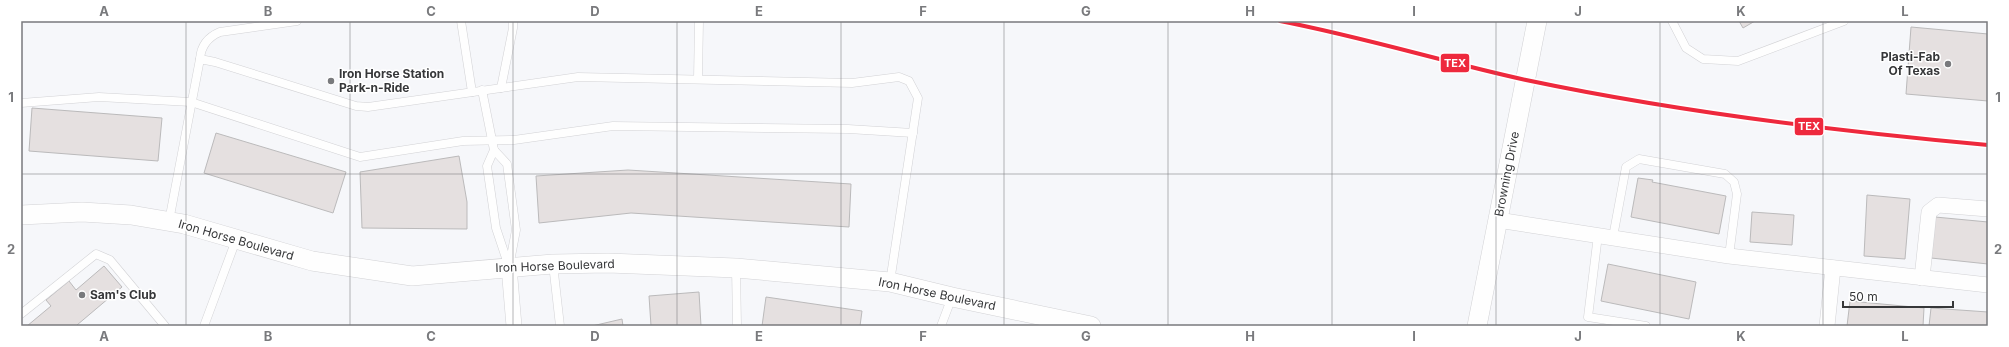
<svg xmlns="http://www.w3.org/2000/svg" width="2009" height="347" viewBox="0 0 2009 347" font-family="Inter,sans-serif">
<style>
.building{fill:#e5e0e0;stroke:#bbbabb}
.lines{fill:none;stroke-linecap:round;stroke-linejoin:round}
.service-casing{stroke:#d2d2d5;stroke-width:9}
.minor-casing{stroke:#d2d2d5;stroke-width:16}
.tertiary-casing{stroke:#d2d2d5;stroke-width:20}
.service{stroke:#fefefe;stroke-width:8}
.minor{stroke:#fefefe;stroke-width:15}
.tertiary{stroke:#fefefe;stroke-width:19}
.rail-1-casing{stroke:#fff;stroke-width:7}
.rail-1{stroke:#ee293d;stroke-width:4}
.grid{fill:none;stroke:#797a7d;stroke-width:1;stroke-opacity:0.55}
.poi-dot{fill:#797a7d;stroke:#fff;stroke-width:1.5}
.labels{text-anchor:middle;stroke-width:3;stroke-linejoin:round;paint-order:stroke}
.poi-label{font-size:12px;font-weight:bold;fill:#363739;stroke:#fff;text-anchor:start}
.street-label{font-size:12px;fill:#363739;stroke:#fff}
.line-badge{stroke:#fff;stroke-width:1.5}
.badge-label{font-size:11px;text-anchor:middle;font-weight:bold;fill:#fff}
.neatline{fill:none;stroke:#797a7d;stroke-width:1.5}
.grid-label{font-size:13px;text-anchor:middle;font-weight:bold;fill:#797a7d}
</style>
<rect width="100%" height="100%" fill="#f6f7fa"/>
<g class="building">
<path d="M1739,21H1755L1743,28Z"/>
<path d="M1911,27L1988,34V101L1906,94Z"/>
<path d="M32,108L162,118L158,161L29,151Z"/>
<path d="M216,133L346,172L333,213L204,173Z"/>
<path d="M459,156L467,202V229L362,228L360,172Z"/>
<path d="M628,170L851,184L849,227L631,213L539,223L536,176Z"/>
<path d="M1638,178L1653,180L1652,182L1726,196L1719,234L1631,217Z"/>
<path d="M1867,195L1910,199L1905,259L1864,256Z"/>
<path d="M1752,212L1794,215L1792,245L1750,242Z"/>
<path d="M1935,217L1988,222V264L1931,258Z"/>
<path d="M1608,264L1696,282L1689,319L1601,301Z"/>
<path d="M104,266L122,287L77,325L79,326H27L51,306L46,300L69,281L76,290Z"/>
<path d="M699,292L701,326H651L649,296Z"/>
<path d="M766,297L862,311L860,326H762Z"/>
<path d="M1850,301L1924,308L1923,326H1847Z"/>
<path d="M1931,308L1988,312V326H1929Z"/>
<path d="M622,319L623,326H592Z"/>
</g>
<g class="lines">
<g class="service-casing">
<g id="service">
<path d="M461,21L472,92"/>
<path d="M1672,21L1686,48L1703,59L1738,61L1844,21"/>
<path d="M200,59C201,45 208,37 220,32L297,21"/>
<path d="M698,79L699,21"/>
<path d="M501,88L513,28V21"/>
<path d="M482,90L494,150L507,164L516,230L509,267"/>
<path d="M21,103L99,97L191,102L360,157L463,141L514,140L613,126L848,129L913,133"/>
<path d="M494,150L487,166L496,228L509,267"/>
<path d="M169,221L200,59L215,62L356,106L368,107L578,77L852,83L899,77L909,81L918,98L890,282"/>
<path d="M1598,235L1588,317L1646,326"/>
<path d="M1613,237L1626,167L1639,159L1725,174L1734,182L1737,194L1729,256"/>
<path d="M553,264L560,326"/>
<path d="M736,268L737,326"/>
<path d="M21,314L96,254L110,260L165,326"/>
<path d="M204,326L236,240"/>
<path d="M941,326L952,297"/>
</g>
</g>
<g class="minor-casing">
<g id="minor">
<path d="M1498,220L1729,256L1988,285"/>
<path d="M509,267L514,326"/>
<path d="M1922,278L1929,212L1938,205L1988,209"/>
<path d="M1827,326L1833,268"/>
</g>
</g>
<g class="tertiary-casing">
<g id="tertiary">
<path d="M21,215L82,212L131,215L184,224L312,261L412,276L553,264L608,263L736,268L890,282L952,297L1091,326"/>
<path d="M1477,326L1537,21"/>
</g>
</g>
<use href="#service" class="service"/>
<use href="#minor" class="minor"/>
<use href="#tertiary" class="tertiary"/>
<g class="rail-1-casing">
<path id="rail-1" d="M1280,21C1363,37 1444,62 1526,80C1678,112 1833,131 1988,145"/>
</g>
<use href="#rail-1" class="rail-1"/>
</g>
<path class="grid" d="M186,21V326M350,21V326M513,21V326M677,21V326M841,21V326M1004,21V326M1168,21V326M1332,21V326M1496,21V326M1660,21V326M1823,21V326M21,174H1988"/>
<g class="poi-dot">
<circle cx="1948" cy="64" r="4"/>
<circle cx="331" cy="81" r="4"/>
<circle cx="82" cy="295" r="4"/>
</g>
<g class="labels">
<g class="poi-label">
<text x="1940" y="61" text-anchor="end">Plasti-Fab<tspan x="1940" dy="14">Of Texas</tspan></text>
<text x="339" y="78">Iron Horse Station<tspan x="339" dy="14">Park-n-Ride</tspan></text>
<text x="90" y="299">Sam's Club</text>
</g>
<g class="street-label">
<text transform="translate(1507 174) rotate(-79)" y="4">Browning Drive</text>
<text transform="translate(236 240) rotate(16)" y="4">Iron Horse Boulevard</text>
<text transform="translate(555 266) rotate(-2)" y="4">Iron Horse Boulevard</text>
<text transform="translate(937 294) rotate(12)" y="4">Iron Horse Boulevard</text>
</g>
</g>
<g class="line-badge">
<rect x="1440" y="53" width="30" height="20" rx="4" fill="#ee293d"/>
<rect x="1794" y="117" width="30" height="19" rx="4" fill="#ee293d"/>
</g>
<g class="badge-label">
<text x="1455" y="67">TEX</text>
<text x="1809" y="130">TEX</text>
</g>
<rect width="2009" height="347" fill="none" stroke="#ffffff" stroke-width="44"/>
<path d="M1843 301v6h110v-6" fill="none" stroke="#363739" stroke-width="2"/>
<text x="1849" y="301" font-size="12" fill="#363739" stroke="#ffffff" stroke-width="3" paint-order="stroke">50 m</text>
<rect x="22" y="22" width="1965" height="303" class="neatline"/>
<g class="grid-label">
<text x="104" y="16">A</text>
<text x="268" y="16">B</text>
<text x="431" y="16">C</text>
<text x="595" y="16">D</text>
<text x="759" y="16">E</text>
<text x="923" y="16">F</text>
<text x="1086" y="16">G</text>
<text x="1250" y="16">H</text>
<text x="1414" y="16">I</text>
<text x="1578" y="16">J</text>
<text x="1741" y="16">K</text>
<text x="1905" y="16">L</text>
<text x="11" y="102">1</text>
<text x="1998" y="102">1</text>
<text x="11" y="254">2</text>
<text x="1998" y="254">2</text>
<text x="104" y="341">A</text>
<text x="268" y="341">B</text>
<text x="431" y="341">C</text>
<text x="595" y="341">D</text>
<text x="759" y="341">E</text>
<text x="923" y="341">F</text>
<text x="1086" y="341">G</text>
<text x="1250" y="341">H</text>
<text x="1414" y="341">I</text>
<text x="1578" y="341">J</text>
<text x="1741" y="341">K</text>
<text x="1905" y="341">L</text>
</g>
</svg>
